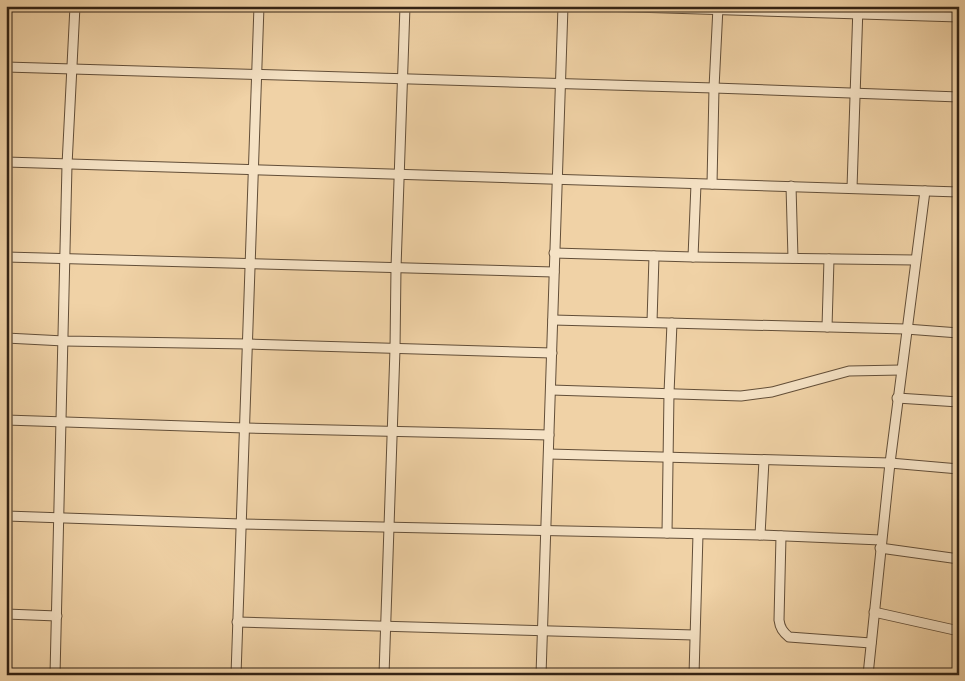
<svg xmlns="http://www.w3.org/2000/svg" width="965" height="681" viewBox="0 0 965 681" font-family="'IM FELL DW Pica',serif">
<style>
.lines{fill:none;stroke-linecap:round;stroke-linejoin:round}
.minor-casing{stroke:#624e38;stroke-width:11}
.minor{stroke:#f5e2c5;stroke-width:9}
</style>
<rect width="100%" height="100%" fill="#f0d2a6"/>
<filter id="stains"><feTurbulence type="fractalNoise" baseFrequency=".004" numOctaves="4"/><feColorMatrix values="0 0 0 0 .2 0 0 0 0 .09 0 0 0 0 .02 0 0 0 .5 -.17"/></filter>
<radialGradient id="worn" r=".72"><stop offset=".6" stop-color="#630" stop-opacity="0"/><stop offset="1" stop-color="#630" stop-opacity=".3"/></radialGradient>
<g class="lines">
<g class="minor-casing">
<g id="minor">
<path d="M601,6L959,17"/>
<path d="M6,67L714,88L959,97"/>
<path d="M6,162L959,192"/>
<path d="M712,184L714,88L718,7"/>
<path d="M791,186L793,258"/>
<path d="M852,188L858,6"/>
<path d="M554,253L693,257L915,260"/>
<path d="M6,257L554,272"/>
<path d="M693,257L696,184"/>
<path d="M553,320L906,329L959,333"/>
<path d="M652,322L654,256"/>
<path d="M827,327L829,259"/>
<path d="M6,338L64,341L248,344L552,353"/>
<path d="M551,390L741,396L772,392L849,371L901,370"/>
<path d="M897,398L959,402"/>
<path d="M6,420L245,428L549,435"/>
<path d="M549,454L890,463L959,469"/>
<path d="M6,516L241,524L760,535L881,540"/>
<path d="M667,533L669,393L672,323"/>
<path d="M760,535L764,460"/>
<path d="M781,536L779,620C780,628 783,632 789,637L871,643"/>
<path d="M880,548L959,559"/>
<path d="M874,612L959,631"/>
<path d="M6,614L57,616"/>
<path d="M237,622L694,635"/>
<path d="M55,675L67,165L75,6"/>
<path d="M236,675L259,6"/>
<path d="M384,675L395,349L396,268L405,6"/>
<path d="M541,675L563,6"/>
<path d="M694,675L698,534"/>
<path d="M868,675L890,463L925,191"/>
</g>
</g>
<use href="#minor" class="minor"/>
</g>
<rect width="965" height="681" fill="none" stroke="#f0d2a6" stroke-width="25"/>
<rect x="8" y="8" width="950" height="666" fill="none" stroke="#322214" stroke-width="2.5"/>
<rect x="12" y="12" width="940" height="656" fill="none" stroke="#322214"/>
<rect width="100%" height="100%" filter="url(#stains)"/>
<rect width="100%" height="100%" fill="url(#worn)"/>
</svg>
